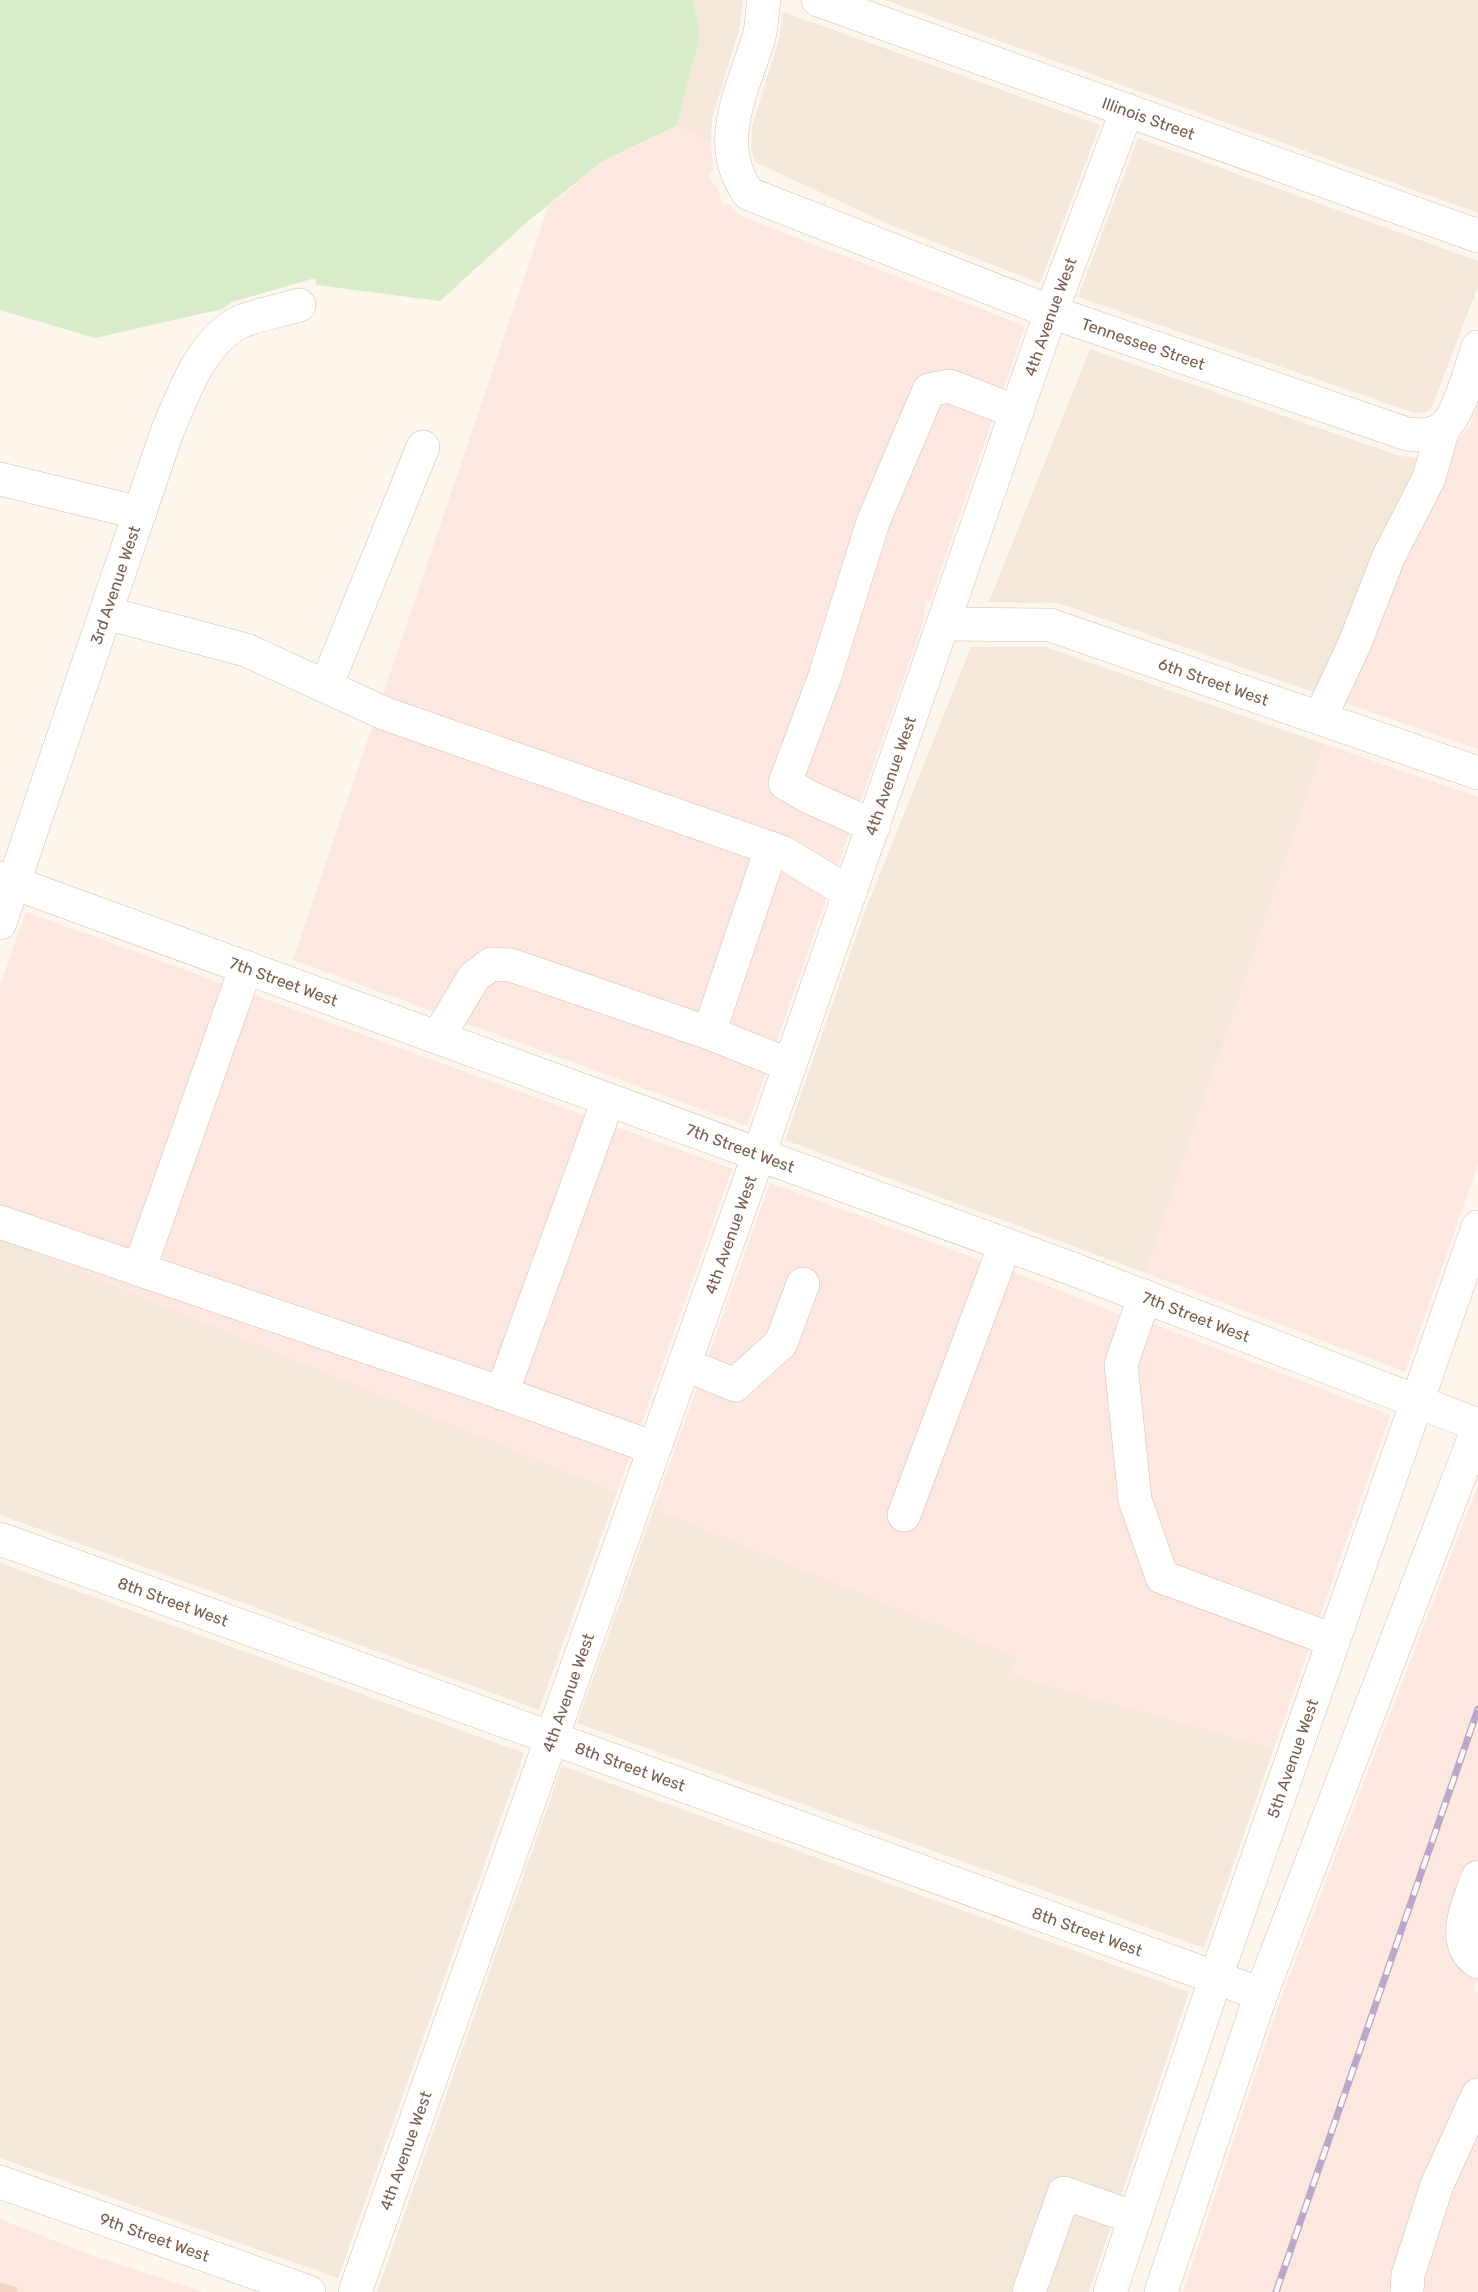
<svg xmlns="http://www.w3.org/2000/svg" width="1478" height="2292" viewBox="0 0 1478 2292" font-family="Rubik,sans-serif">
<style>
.residential{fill:#f5e8da}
.commercial{fill:#fde8e0}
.green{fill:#d8ecc9}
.building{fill:#f3d5c3}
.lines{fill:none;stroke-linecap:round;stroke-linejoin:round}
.minor-casing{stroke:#d1beb0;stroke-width:34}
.minor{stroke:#fff;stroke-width:33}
.rail-casing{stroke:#b9a8c9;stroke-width:7}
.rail{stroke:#fffaf3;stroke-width:4.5;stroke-dasharray:14;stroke-linecap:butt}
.labels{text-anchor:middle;stroke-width:5;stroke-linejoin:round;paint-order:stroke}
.street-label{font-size:16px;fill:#7a5c4d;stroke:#fffaf3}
</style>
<rect width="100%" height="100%" fill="#fdf6ec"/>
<g class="residential">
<path d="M693,0H743L739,30L712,118L711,142L676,126L700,36Z"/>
<path d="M885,0H1478V213Z"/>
<path d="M783,12L1100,125L1040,283L893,226L755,162L751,149L752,127L779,39Z"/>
<path d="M1138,138L1478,261V286L1431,409L1424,413L1412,412L1078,297Z"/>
<path d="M1090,349L1400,456L1420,458L1339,701L1058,603L989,602Z"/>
<path d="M971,647H1045L1324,744L1146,1273L785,1140L865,911Z"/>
<path d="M0,1238L617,1492L539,1710L0,1515Z"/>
<path d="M654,1508L1018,1657L1012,1675L1274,1748L1204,1948L577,1723Z"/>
<path d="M0,1563L524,1753L338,2278L0,2158Z"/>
<path d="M562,1766L1189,1992L1089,2292H377Z"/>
</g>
<g class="commercial">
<path d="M676,126L711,142L713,171L708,176L718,189L723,206L729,204L741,216L1025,326L930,601H925L924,620L747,1126L293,960L548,207L604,161Z"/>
<path d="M1478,404V749L1339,701L1450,449L1470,426Z"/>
<path d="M1324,744L1478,797V1165L1405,1372L1146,1273Z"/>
<path d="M26,912L732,1169L617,1492L0,1238V985Z"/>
<path d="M770,1183L1018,1274L1131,1319L1132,1316L1390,1415L1274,1748L1012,1675L1017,1657L654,1508Z"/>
<path d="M1478,1485V1977L1473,1991L1478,1993V2292H1183L1280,2001Z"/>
<path d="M0,2219L85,2253L203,2292H0Z"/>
</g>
<path class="green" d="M0,0H693L700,36L676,126L603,161L527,222L440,301L316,285L315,278L232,302L222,309L95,338L0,310Z"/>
<path class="building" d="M0,2282L18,2288L17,2292H0Z"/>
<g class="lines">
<g class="minor-casing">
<g id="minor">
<path id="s1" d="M764,0C762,12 762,25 759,37C743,90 712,144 749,194L1051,312L1407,434C1419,435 1432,436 1443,428C1459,416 1471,367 1478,347"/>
<path id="s2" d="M818,0L1478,236"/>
<path d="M0,479L140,513"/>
<path d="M106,613L246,650L386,714L782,852L850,893"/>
<path id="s3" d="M944,624L1050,625L1478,773"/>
<path d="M326,686L423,447"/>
<path d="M1320,718L1355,643L1388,558L1429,478L1443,428"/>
<path d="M874,826L809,797L785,783L825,676L873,522L929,390L949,386L1017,412"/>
<path id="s4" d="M0,878L1070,1268L1478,1425"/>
<path id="s5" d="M0,923L167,432C183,395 199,346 236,324C252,315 281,311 299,305"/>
<path d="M709,1033L790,1065"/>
<path d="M438,1037L474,977L491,964L511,965L709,1033L771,849"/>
<path d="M0,1222L502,1393L654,1448"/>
<path d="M139,1270L246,967"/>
<path d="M1145,1296L1121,1364L1135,1500L1162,1577L1333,1640"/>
<path d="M684,1364L735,1385L781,1343L803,1284"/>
<path d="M502,1393L608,1100"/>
<path d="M904,1515L1005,1245"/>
<path id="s6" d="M0,1539L1261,1994"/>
<path d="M1478,1877C1468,1903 1449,1943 1478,1962"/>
<path id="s7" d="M0,2182L309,2292"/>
<path id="s8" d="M355,2292L759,1154L1051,312L1127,110"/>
<path d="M1029,2292L1064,2193L1135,2218"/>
<path id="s9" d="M1110,2292L1216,1977L1478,1227"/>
<path d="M1161,2292L1261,1994L1478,1428"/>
<path d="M1407,2292L1408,2275L1437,2185L1478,2095"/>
</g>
</g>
<use href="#minor" class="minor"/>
<g class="rail-casing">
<path id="rail" d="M1276,2292L1478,1709"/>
</g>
<use href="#rail" class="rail"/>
</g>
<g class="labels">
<g class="street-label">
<text dy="6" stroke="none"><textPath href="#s2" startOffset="351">Illinois Street</textPath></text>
<text dy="6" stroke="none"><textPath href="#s8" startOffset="2094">4th Avenue West</textPath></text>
<text dy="6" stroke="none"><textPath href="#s1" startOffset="624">Tennessee Street</textPath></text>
<text dy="6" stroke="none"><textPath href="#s5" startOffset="357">3rd Avenue West</textPath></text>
<text dy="6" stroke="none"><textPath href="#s3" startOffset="279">6th Street West</textPath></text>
<text dy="6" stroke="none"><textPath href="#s8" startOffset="1608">4th Avenue West</textPath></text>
<text dy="6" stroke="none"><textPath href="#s4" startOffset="302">7th Street West</textPath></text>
<text dy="6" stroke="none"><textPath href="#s4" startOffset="788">7th Street West</textPath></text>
<text dy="6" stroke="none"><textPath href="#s8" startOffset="1122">4th Avenue West</textPath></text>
<text dy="6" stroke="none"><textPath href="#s4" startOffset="1274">7th Street West</textPath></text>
<text dy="6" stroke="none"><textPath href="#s6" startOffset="184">8th Street West</textPath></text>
<text dy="6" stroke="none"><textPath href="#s8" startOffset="636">4th Avenue West</textPath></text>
<text dy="6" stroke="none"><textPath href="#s9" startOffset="564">5th Avenue West</textPath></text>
<text dy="6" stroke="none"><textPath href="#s6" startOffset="670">8th Street West</textPath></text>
<text dy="6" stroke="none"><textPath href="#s6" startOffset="1156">8th Street West</textPath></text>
<text dy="6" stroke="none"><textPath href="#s8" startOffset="150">4th Avenue West</textPath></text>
<text dy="6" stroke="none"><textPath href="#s7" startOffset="164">9th Street West</textPath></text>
</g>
</g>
</svg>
